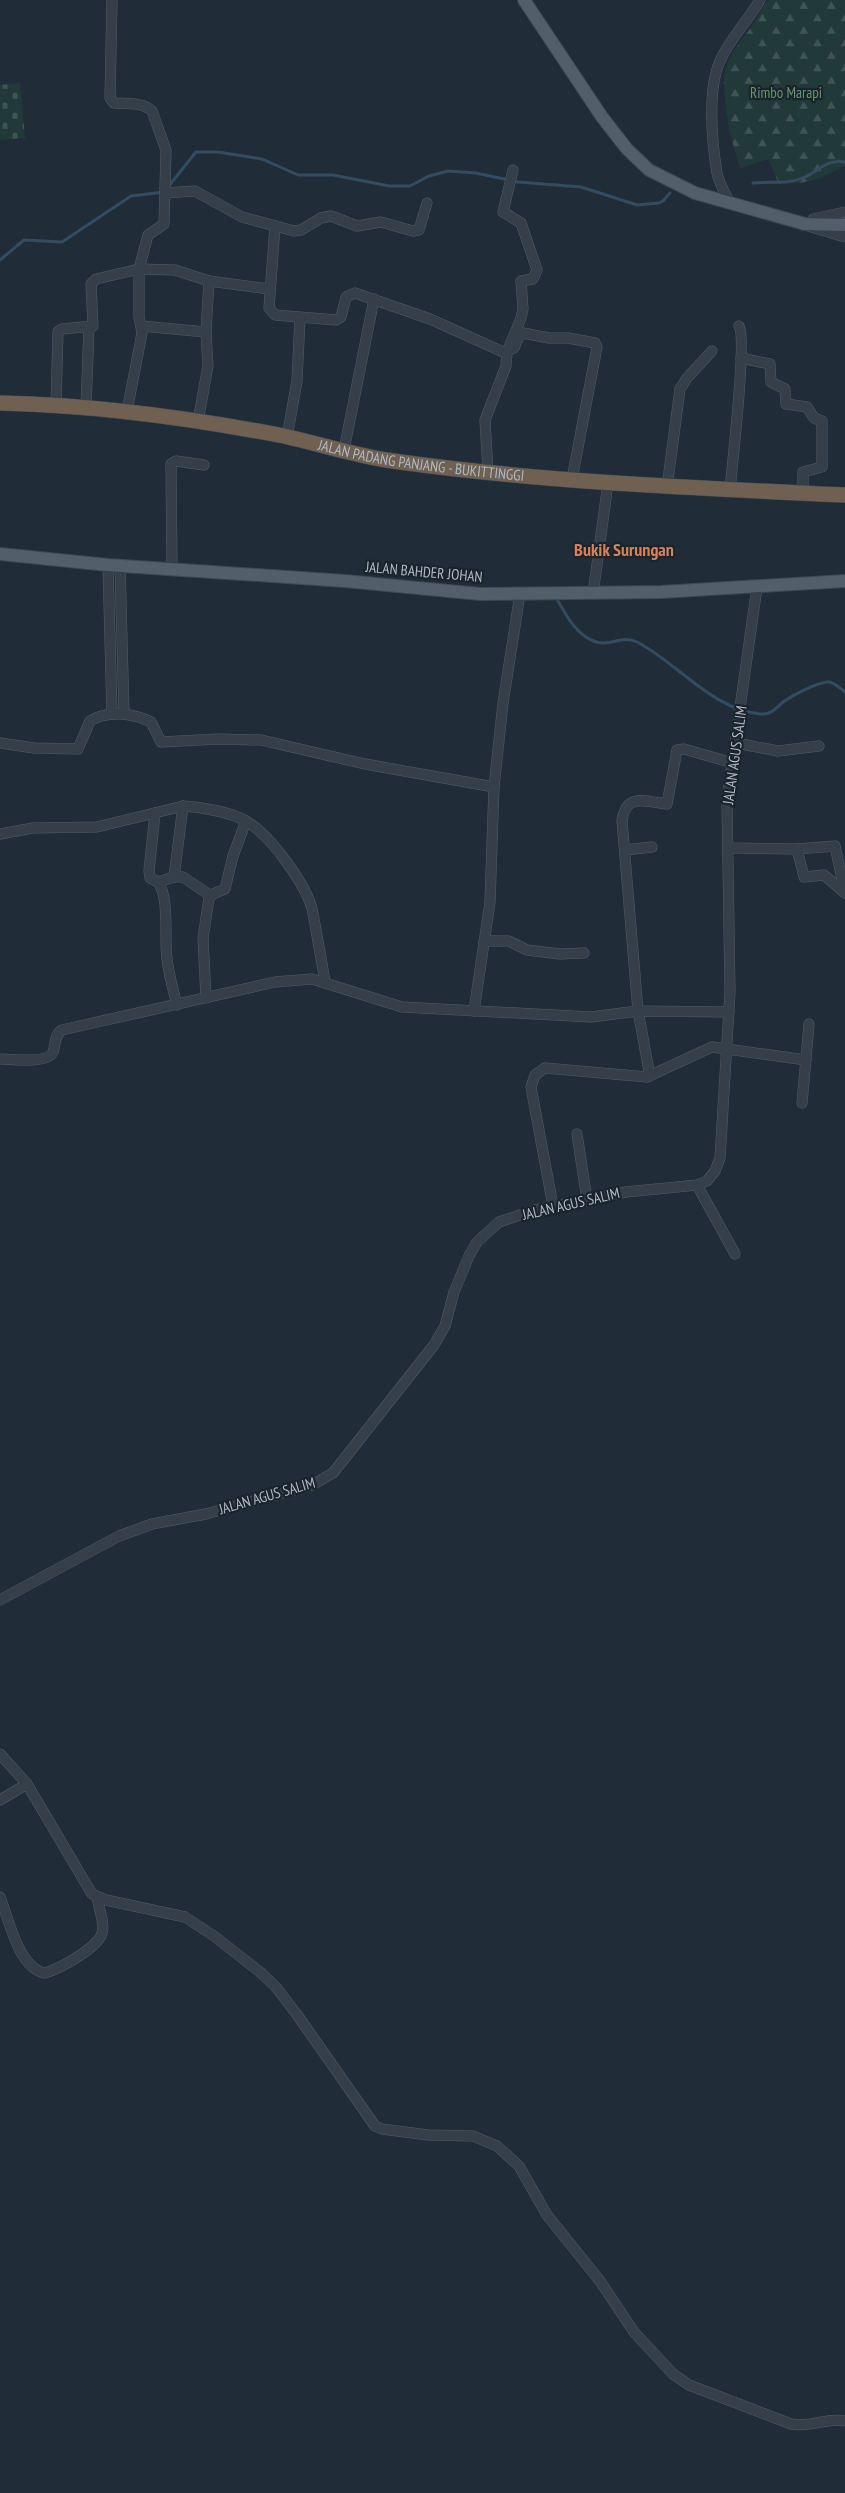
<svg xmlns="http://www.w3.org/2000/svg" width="845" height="2493" viewBox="0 0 845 2493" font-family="'PT Sans Narrow',sans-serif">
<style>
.forest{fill:url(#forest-firs)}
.cemetery{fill:url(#cemetery-stones)}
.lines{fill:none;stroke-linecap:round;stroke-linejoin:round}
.stream{stroke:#344b60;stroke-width:3}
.minor-casing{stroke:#515c66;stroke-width:11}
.major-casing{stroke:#3d4852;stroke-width:14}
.highway-casing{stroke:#3e4953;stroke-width:16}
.minor{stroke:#343f49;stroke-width:10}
.major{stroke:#525e69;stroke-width:12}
.highway{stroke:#6f6051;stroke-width:15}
.labels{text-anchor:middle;stroke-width:4.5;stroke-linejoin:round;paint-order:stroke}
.park-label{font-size:15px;fill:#66966c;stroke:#19242d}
.street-label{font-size:15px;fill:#aeb9c5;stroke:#19242d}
.quarter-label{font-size:18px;font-weight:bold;fill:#d4835b;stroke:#19242d}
</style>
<defs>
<pattern id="forest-firs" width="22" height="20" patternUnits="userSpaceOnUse" patternTransform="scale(1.25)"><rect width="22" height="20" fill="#223939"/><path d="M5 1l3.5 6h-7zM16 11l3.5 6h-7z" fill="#405454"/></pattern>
<pattern id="cemetery-stones" width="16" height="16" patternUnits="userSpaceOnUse" patternTransform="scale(1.25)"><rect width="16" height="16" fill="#223939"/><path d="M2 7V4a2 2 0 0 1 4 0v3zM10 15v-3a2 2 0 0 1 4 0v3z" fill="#405454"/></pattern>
</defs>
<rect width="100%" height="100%" fill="#202d38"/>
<path class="forest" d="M769,0H845V165C821,179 808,184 779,184L768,159L741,168C731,145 719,89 727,65C733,49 743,39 752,26C759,17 761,8 769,0Z"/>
<path class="cemetery" d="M20,83L25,138L0,140V85Z"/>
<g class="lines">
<g class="stream">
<path d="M753,183C770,181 788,185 805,177C820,170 827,159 845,162"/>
<path d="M168,187L196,152H218L262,159L298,175H333L389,186H410L429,176L448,171L476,173L518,182L581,187L637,205L659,203L663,201L670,193"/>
<path d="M0,260L24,240L62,242L131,196L164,192"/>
<path d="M558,601C566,615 573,628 586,637C609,652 618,633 637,642C678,663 712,710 761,714C771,715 776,708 783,702C791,696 820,681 829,682C835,683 840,688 845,692"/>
</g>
<g class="minor-casing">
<g id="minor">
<path d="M112,0L110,98L114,103C127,104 143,102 152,111L166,150L164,224L148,235L139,269V317L142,333L127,411"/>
<path d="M165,193L195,191L242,217L294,231L301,230L321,218L331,216L357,226L381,222L413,231L419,230L427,203"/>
<path d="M729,201C724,192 719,183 717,173C712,143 707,89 720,61C730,38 748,21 760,0"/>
<path d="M813,219L845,212"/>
<path d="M275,226L269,308L275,315L336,320L341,317L346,297L355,293L430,319L503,352L514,348L520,334L523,333L549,338H568L595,343L597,347L572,479"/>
<path d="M808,226L845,237"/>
<path d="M141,326L206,332"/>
<path d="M741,358L770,364L771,382L785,389L786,404L807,407L814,418L822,421V467L803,472V493"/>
<path d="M56,404L58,332L62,329L93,326L91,284L96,279L139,269L175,270L209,281L269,289"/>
<path d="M86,407L89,328"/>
<path d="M198,421L208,366L206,332L209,281"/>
<path d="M287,437L297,381L300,318"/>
<path d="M344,450L374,299"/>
<path d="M488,471L485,420L506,366L507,352L521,318L523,309L521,281L533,279L537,270L521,223L503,212L513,170"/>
<path d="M667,487L680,389L687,378L712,351"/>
<path d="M730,490C732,466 747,339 739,326"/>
<path d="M108,565L112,714"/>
<path d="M120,565L124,714"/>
<path d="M172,568L171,464L176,461L204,465"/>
<path d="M593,594L608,483"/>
<path d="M0,743L34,748L78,749L90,721C107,710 133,713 151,722L161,742L218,739L261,740L365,764L494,787"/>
<path d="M736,743L778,751L819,746"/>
<path d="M155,813L149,871L150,878L158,882L174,877L183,806"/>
<path d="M0,834L33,828L97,827L183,806C200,807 231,812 246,821C270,835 308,886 313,913C317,936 321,959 325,981"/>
<path d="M728,848L797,849L835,846L845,893"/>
<path d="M797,849L804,877L824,875L845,893"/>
<path d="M625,850L652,847"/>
<path d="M174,877H183L211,896"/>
<path d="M158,882C170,898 164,939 167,959C169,975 173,990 177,1005"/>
<path d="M484,941H509L527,950L560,954L584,953"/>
<path d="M206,998L203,938L209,898L213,894L225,889L233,856L246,821"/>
<path d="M474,1011L490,902L494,787L503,703L520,594"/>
<path d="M0,1059C12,1059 48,1064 53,1052C56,1044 54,1035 62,1030L275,982L312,979L402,1007L591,1017L638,1011L729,1012"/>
<path d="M650,1076L638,1011L622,821C626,793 644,801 667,804L677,750L684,749L733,763"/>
<path d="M802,1103L809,1024"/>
<path d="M577,1134L587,1200"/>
<path d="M697,1185L735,1254"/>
<path d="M553,1206L531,1087L535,1075L545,1068L647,1077L712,1047L806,1060"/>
<path d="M0,1600L119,1536L152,1524L206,1514L312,1485L333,1473L434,1345L445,1326L454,1292L469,1256L477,1242L499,1222L535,1210L626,1192L697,1185L707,1181L715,1171L720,1158L730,992L727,800L757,587"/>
<path d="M0,1754L27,1784L92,1894L106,1900L185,1917L214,1936L260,1972L276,1987L298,2016L375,2126L382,2129L428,2135L473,2136L497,2146L519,2166L547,2215L600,2281L634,2332L673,2374L689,2385L791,2424C811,2428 828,2417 845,2421"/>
<path d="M0,1800L27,1784"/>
<path d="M0,1897C9,1919 18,1968 45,1973C59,1969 98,1948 102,1933C105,1924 99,1908 97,1898"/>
</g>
</g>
<g class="major-casing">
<g id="major">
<path d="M524,0L602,117L627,149L649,170L695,193L805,224L845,225"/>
<path d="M0,554L108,565L345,581L480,594L661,592L845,581"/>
</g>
</g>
<g class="highway-casing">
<g id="highway">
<path id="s1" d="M0,403C96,405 190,418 284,436C320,444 356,456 393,461C542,482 694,488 845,495"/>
</g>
</g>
<use href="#minor" class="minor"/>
<use href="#major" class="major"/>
<use href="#highway" class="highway"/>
</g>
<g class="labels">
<g class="park-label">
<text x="786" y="98">Rimbo Marapi</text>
</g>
<g class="street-label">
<text dy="5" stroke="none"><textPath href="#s1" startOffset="426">JALAN PADANG PANJANG - BUKITTINGGI</textPath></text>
<text transform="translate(424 572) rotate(5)" y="5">JALAN BAHDER JOHAN</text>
<text transform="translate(735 755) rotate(-82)" y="5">JALAN AGUS SALIM</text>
<text transform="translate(571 1204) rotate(-13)" y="5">JALAN AGUS SALIM</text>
<text transform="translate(267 1496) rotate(-16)" y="5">JALAN AGUS SALIM</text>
</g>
<g class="quarter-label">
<text x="624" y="556">Bukik Surungan</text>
</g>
</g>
</svg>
